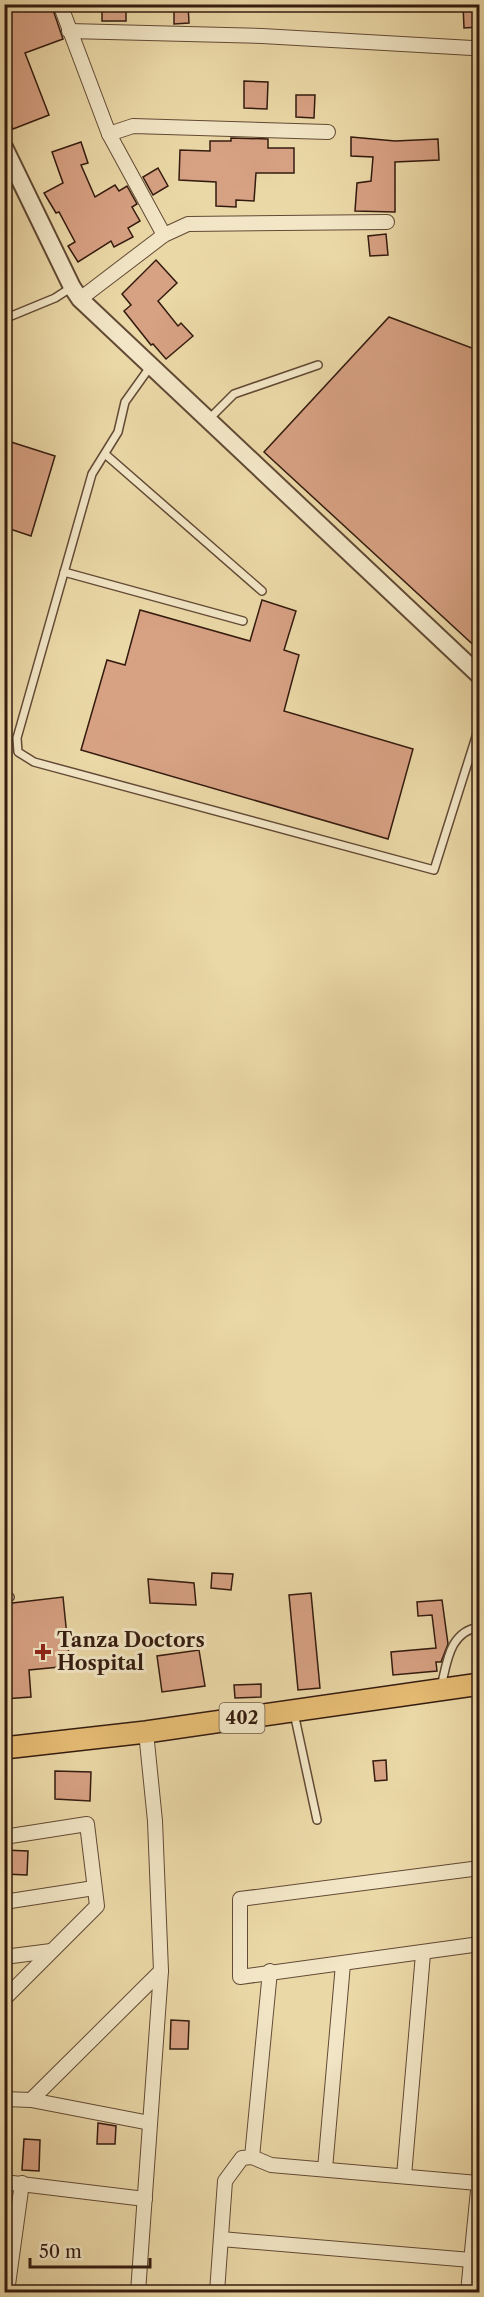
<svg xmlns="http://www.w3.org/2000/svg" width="484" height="2297" viewBox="0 0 484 2297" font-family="'Libre Caslon Text',serif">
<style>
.building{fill:#d7a183;stroke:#341b0f;stroke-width:1.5}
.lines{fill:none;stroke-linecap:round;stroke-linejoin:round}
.service-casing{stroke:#624a35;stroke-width:10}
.minor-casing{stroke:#624a35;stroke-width:16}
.tertiary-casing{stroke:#624a35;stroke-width:20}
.primary-casing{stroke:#341b0f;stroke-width:24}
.service{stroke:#f2e6c6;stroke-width:7}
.minor{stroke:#f2e6c6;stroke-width:14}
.tertiary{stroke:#f2e6c6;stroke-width:16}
.primary{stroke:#e6bc74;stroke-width:21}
.poi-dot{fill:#8f2418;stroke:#f2e6c6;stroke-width:2}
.labels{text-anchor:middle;stroke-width:6;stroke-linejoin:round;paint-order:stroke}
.shield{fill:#f2e6c6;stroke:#6d5846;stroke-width:1.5}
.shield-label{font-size:18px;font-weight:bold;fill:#341b0f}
.poi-label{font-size:20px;font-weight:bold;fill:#341b0f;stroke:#f2e6c6;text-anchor:start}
</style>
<rect width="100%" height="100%" fill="#ebd8a7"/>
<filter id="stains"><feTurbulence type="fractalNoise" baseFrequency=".00333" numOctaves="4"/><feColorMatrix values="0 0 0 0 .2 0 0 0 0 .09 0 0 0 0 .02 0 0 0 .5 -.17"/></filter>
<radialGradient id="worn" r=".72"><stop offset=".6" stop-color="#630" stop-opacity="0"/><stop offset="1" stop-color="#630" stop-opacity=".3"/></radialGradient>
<g class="building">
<path d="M4,4H51L63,39L25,53L49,115L13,129L4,108Z"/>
<rect x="102" y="4" width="24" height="17"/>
<path d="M174,4H188L189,23L174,24Z"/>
<path d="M463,4H478L479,27L464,28Z"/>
<path d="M244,81L268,82L267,109L244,108Z"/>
<path d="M296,95H315L314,118L296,117Z"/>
<path d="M351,137L395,141L438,139L439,160L395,162V212L355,211L357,183L371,181L373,157L351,156Z"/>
<path d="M231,138L268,139V148H294V173H256L254,201L236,200V207L216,206V182L179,180L180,150L210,151V141H231Z"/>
<path d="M81,142L88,163L81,165L95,197L115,185L119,191L127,186L137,204L132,207L140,221L128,228L133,237L114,247L111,241L78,262L68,246L75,242L59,212L56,213L44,193L63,183L52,152Z"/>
<path d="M158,168L168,186L153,195L143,177Z"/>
<path d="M386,234L388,255L370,256L368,236Z"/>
<path d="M156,260L177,283L158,301L178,326L181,323L193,336L166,359L153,344L151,345L124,311L131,305L122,294Z"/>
<path d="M389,317L480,351V651L264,452Z"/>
<path d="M11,442L55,456L31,536L4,527V463Z"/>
<path d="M262,600L296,611L284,650L299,655L284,711L413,749L388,839L81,750L107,660L125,665L140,610L250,641Z"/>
<path d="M212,1573L233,1574L231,1590L211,1588Z"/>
<path d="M148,1579L194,1583L196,1605L150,1603Z"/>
<path d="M311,1593L320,1688L298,1690L289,1595Z"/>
<path d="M63,1597L70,1666L29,1670L31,1697L4,1699V1604Z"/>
<path d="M442,1600L448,1644L441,1662H436L437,1671L393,1675L391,1652L436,1648L432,1615L418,1616L417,1602Z"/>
<path d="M199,1650L205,1686L162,1692L157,1656Z"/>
<path d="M261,1684V1697L235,1698L234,1685Z"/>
<path d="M386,1760L387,1780L375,1781L373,1761Z"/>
<path d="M55,1771L91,1772L90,1801L55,1799Z"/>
<path d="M4,1850L28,1851L27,1875L4,1874Z"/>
<path d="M171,2020L189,2021L188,2049H170Z"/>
<path d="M98,2123L116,2126L115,2144H97Z"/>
<path d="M24,2139L40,2140L39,2171L22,2170Z"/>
</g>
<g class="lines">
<g class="service-casing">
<g id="service">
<path d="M4,319L55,298L72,287"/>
<path d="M150,367L125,402L118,432L92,474L17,738L18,752L34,762L434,870L480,724"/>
<path d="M209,419L234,394L318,365"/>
<path d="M105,454L262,591"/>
<path d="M64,572L243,621"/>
<path d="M4,1598L10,1597"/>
<path d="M441,1687C447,1663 449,1631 480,1627"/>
<path d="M294,1713L317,1820"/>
</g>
</g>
<g class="minor-casing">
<g id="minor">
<path d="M60,4L109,134L164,235"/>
<path d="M69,31L262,36L472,48"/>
<path d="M109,134L133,126L328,132"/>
<path d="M80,299L164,235L188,224L387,222"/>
<path d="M4,1837L87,1824L97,1906L4,1999"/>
<path d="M480,1868L240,1899V1977L480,1944"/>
<path d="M4,1902L94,1888"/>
<path d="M4,1957L51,1951"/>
<path d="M4,2099L31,2100L150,2123"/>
<path d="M31,2100L161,1971"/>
<path d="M252,2157L271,2165L478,2183"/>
<path d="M325,2169L343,1964"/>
<path d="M404,2176L423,1954"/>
<path d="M4,2182L145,2199"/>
<path d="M221,2239L471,2260"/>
<path d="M7,2292L22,2183"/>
<path d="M138,2292L161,1971L155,1821L146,1732"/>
<path d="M217,2292L225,2181L242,2158L252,2157L270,1971"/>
<path d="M468,2292L480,2170"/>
</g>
</g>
<g class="tertiary-casing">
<path id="tertiary" d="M4,147L72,287L80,299L480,676"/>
</g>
<g class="primary-casing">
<path id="primary" d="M4,1748L146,1732L480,1684"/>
</g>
<use href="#service" class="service"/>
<use href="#minor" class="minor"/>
<use href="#tertiary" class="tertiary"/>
<use href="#primary" class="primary"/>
</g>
<path class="poi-dot" d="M40 1643h6v6h6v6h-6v6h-6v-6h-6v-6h6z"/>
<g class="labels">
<rect class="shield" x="219.5" y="1703" width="45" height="30" rx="4.5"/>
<g class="shield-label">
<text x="242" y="1724">402</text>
</g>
<g class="poi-label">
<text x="57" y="1647">Tanza Doctors<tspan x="57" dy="23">Hospital</tspan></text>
</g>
</g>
<rect width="484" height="2297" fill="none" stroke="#ebd8a7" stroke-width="24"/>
<rect x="6" y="6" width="472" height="2285" fill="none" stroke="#341b0f" stroke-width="3"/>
<rect x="12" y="12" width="460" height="2273" fill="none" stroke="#341b0f" stroke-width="1.5"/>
<path d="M30 2258v9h120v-9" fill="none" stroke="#341b0f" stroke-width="3"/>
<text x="39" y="2258" font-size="18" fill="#341b0f" stroke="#f2e6c6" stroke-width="4.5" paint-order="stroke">50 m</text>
<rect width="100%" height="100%" filter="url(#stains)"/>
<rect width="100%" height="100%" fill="url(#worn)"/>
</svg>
